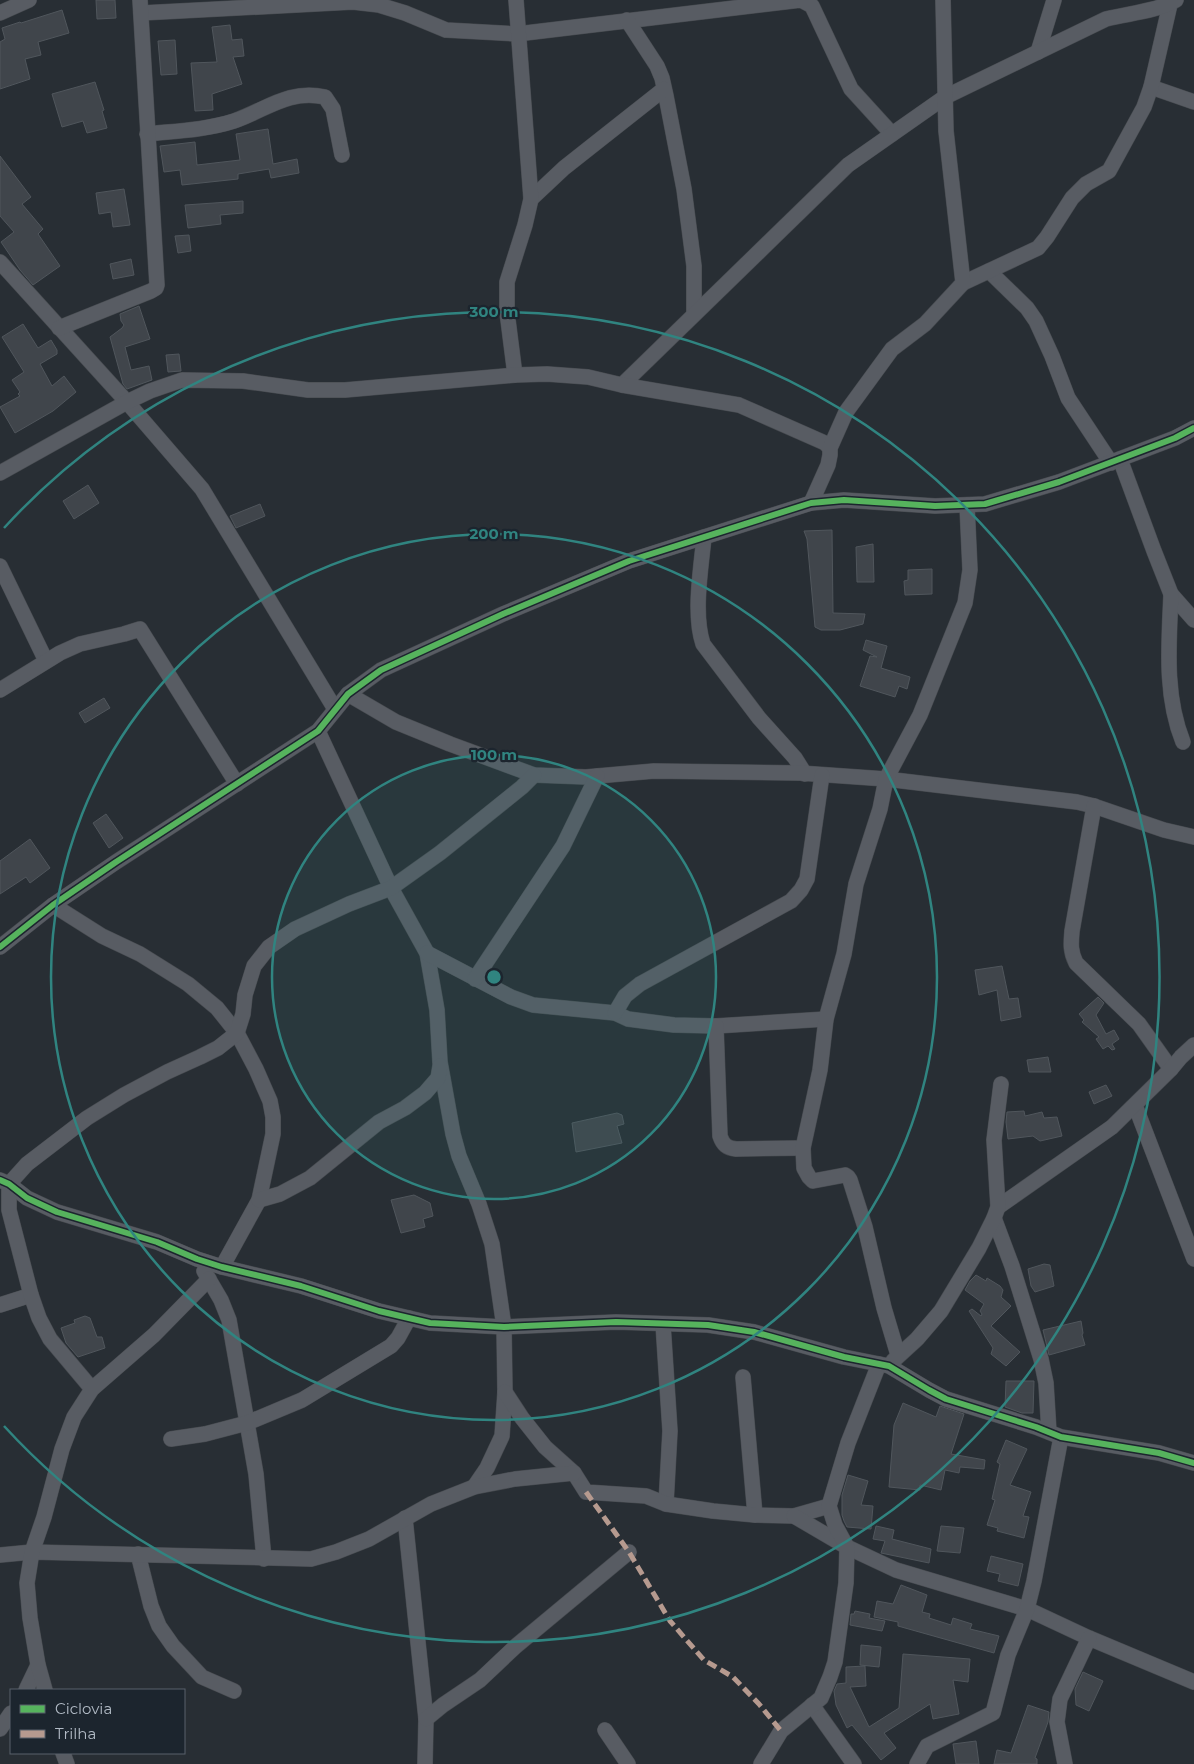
<svg xmlns="http://www.w3.org/2000/svg" width="1194" height="1764" viewBox="0 0 1194 1764" font-family="Montserrat,sans-serif">
<style>
.building{fill:#40454b;stroke:#50565c}
.lines{fill:none;stroke-linecap:round;stroke-linejoin:round}
.minor-casing{stroke:#464a4f;stroke-width:16}
.minor{stroke:#585c63;stroke-width:15}
.quiet{stroke:#b69a8f;stroke-width:5;stroke-dasharray:10 5;stroke-linecap:butt}
.cycleway-casing{stroke:#1c252e;stroke-width:9}
.cycleway{stroke:#56b35d;stroke-width:6}
.ring{fill:none;stroke:#308480;stroke-width:2.5}
.centre{fill:#308480;stroke:#1c252e;stroke-width:2.5}
.ring-label{font-size:15px;text-anchor:middle;font-weight:bold;fill:#308480;stroke:#1c252e;stroke-width:4.5;stroke-linejoin:round;paint-order:stroke}
</style>
<rect width="100%" height="100%" fill="#282e34"/>
<g class="building">
<path d="M96,0H115L116,18L97,19Z"/>
<path d="M62,10L69,33L38,42L41,55L25,59L30,79L0,89V42L5,39L2,28L20,22L21,23Z"/>
<path d="M230,25L232,40L242,39L244,56L233,57L242,84L212,94L213,110L195,111L191,63L217,62L212,27Z"/>
<path d="M175,40L177,74L161,75L158,41Z"/>
<path d="M95,82L104,110L102,111L107,128L87,133L83,121L62,127L52,94Z"/>
<path d="M268,129L273,164L297,159L299,173L271,178L269,169L238,174V179L182,185L180,170L164,172L160,146L195,142L197,165L240,160L236,134Z"/>
<path d="M0,156L31,197L22,204L43,229L38,234L60,266L33,285L20,270L1,242L14,232L0,216Z"/>
<path d="M124,189L130,225L113,227L111,212L99,214L96,193Z"/>
<path d="M243,201V213L220,215L221,224L188,228L185,205Z"/>
<path d="M189,235L191,251L178,253L175,236Z"/>
<path d="M131,259L134,275L113,279L110,264Z"/>
<path d="M139,306L150,339L125,347L131,370L149,366L152,380L127,389L123,384L110,337L122,328L124,325L121,321L120,314Z"/>
<path d="M23,324L38,348L51,340L57,350V354L40,364L52,386L64,376L76,392L53,411L15,433L0,407L20,396L18,394L20,392L12,380L24,372L2,337Z"/>
<path d="M179,354L181,371L168,372L166,355Z"/>
<path d="M88,485L99,503L74,519L63,501Z"/>
<path d="M260,504L265,516L236,528L230,516Z"/>
<path d="M832,530L833,613L865,614L863,624L840,630H821L815,627L807,539L804,531Z"/>
<path d="M873,544L874,582H857L856,547Z"/>
<path d="M932,569V594L905,595L904,581L908,580V570Z"/>
<path d="M866,640L887,646L881,668L910,677L907,689L899,686L895,697L860,686L870,656L877,657L863,650Z"/>
<path d="M104,698L110,708L85,723L79,713Z"/>
<path d="M106,814L123,838L109,848L93,823Z"/>
<path d="M30,839L50,868L30,883L26,877L0,894V861Z"/>
<path d="M1002,966L1009,999L1018,998L1021,1017L1001,1021L997,990L979,995L975,970Z"/>
<path d="M1098,997L1104,1003L1096,1015L1106,1034L1114,1030L1119,1039L1112,1044L1115,1049L1112,1050L1108,1046L1103,1049L1096,1039L1099,1037L1082,1022L1084,1020L1079,1014Z"/>
<path d="M1048,1057L1051,1072H1029L1027,1060Z"/>
<path d="M1106,1085L1112,1096L1094,1104L1089,1092Z"/>
<path d="M1024,1111L1025,1116L1042,1112L1044,1118L1057,1117L1062,1136L1040,1141L1033,1136L1008,1139L1006,1122L1007,1112Z"/>
<path d="M617,1113L622,1115L624,1124L617,1126L622,1143L576,1152L572,1123Z"/>
<path d="M414,1195L430,1203L433,1216L423,1219L425,1227L401,1233L391,1200Z"/>
<path d="M1044,1264L1050,1265L1054,1286L1035,1292L1031,1286L1028,1269Z"/>
<path d="M976,1275L986,1281L987,1278L1000,1286L1003,1290L1001,1297L1011,1306L991,1326L1020,1352L1006,1366L991,1354L993,1348L969,1311L972,1309L981,1316L982,1314L980,1311L984,1304L965,1290L970,1281Z"/>
<path d="M85,1316L90,1318L97,1337H102L105,1348L78,1357L66,1343L61,1328L75,1323L74,1320Z"/>
<path d="M1081,1321L1083,1333L1082,1335L1085,1345L1049,1355L1043,1330Z"/>
<path d="M1006,1381H1034L1033,1413H1022L1005,1407Z"/>
<path d="M903,1403L936,1417L940,1406L964,1414L951,1454L985,1460L984,1469L960,1467L959,1473L945,1470L941,1490L920,1485V1490L889,1487L894,1425Z"/>
<path d="M1006,1440L1027,1449L1010,1485L1031,1492L1023,1516L1029,1517L1024,1538L997,1531L998,1528L987,1525L995,1500L992,1499L1000,1464L997,1462Z"/>
<path d="M848,1475L868,1481L861,1505L873,1506L871,1529L847,1527L844,1521L842,1515V1495Z"/>
<path d="M876,1526L894,1530L892,1539L931,1549L929,1563L881,1553L885,1541L873,1539Z"/>
<path d="M941,1526L964,1528L960,1553L937,1551Z"/>
<path d="M991,1556L1023,1564L1018,1586L998,1581L1000,1574L987,1571Z"/>
<path d="M901,1585L927,1595L922,1612L930,1614L929,1618L951,1625L953,1618L972,1624L970,1629L999,1636L994,1653L898,1626V1622L874,1617L877,1601L893,1604Z"/>
<path d="M855,1611L870,1614L869,1618L885,1621L882,1631L850,1625L851,1614H854Z"/>
<path d="M861,1645L881,1647L879,1667L860,1665Z"/>
<path d="M903,1654L970,1659L968,1682L953,1680L959,1714L933,1719L930,1704L884,1733L896,1748L881,1760L852,1725L847,1728L836,1705L834,1691L837,1684L846,1683V1667L865,1666L866,1686L850,1687L869,1727L899,1708Z"/>
<path d="M1083,1672L1103,1681L1089,1711L1076,1705L1075,1689Z"/>
<path d="M1028,1705L1049,1712L1048,1722L1035,1758L1037,1759V1764H994L997,1750L1011,1753Z"/>
<path d="M976,1741L979,1764H956L953,1744Z"/>
</g>
<g class="lines">
<g class="minor-casing">
<g id="minor">
<path d="M0,13L29,0"/>
<path d="M141,13L353,2L379,5L405,13L446,30L517,34L801,0L812,6L851,89L892,134"/>
<path d="M627,20L657,66L662,78L666,96L684,189L694,266V314"/>
<path d="M1038,52L1054,0"/>
<path d="M1151,87L1194,102"/>
<path d="M147,134C176,131 206,130 234,121C266,110 288,89 325,97L333,109L342,155"/>
<path d="M531,199L564,168L664,89"/>
<path d="M0,262L127,402L202,489L335,709"/>
<path d="M989,271L1027,308L1036,321L1052,356L1068,398L1111,463"/>
<path d="M963,283L1038,248L1047,237L1072,198L1086,184L1109,171L1144,107L1151,87L1171,0"/>
<path d="M59,328L151,291L156,288L157,285L140,0"/>
<path d="M515,375L507,312V282L525,225L531,199L516,0"/>
<path d="M622,385L848,165L945,97L1106,19C1129,13 1155,12 1176,0"/>
<path d="M1120,459L1154,551L1171,594L1194,620"/>
<path d="M0,473L127,402L150,391L182,380L243,381L308,390H345L515,375L547,374L588,377L622,385L739,405L825,443L830,448"/>
<path d="M811,503L828,465L830,455V448L846,412L892,349L925,324L963,283L946,131L943,0"/>
<path d="M704,537C701,569 693,614 703,644L759,718L795,758L805,774"/>
<path d="M0,566L46,661"/>
<path d="M1171,594C1169,643 1164,695 1183,742"/>
<path d="M0,690L60,653L80,644L124,634L140,629L237,784"/>
<path d="M348,694L396,722L450,744L534,775L586,777L654,771L800,773L886,779L1077,802L1094,806L1164,830L1194,837"/>
<path d="M318,731L391,888L427,953L437,1010L440,1062L453,1134L459,1156L479,1204L492,1244L504,1327L505,1392L502,1436L487,1468L474,1487"/>
<path d="M1094,806L1072,931C1071,943 1070,951 1076,963L1139,1024L1171,1069"/>
<path d="M53,905L102,936L140,954L188,984L217,1008L237,1033L256,1069L270,1101L273,1117V1134L259,1200L222,1267"/>
<path d="M0,947L53,905L116,862L318,731L348,694L381,670L503,614L629,561L811,503L844,500L935,506L985,504L1059,482L1175,438L1194,428"/>
<path d="M427,953L511,997L533,1005L615,1013L628,1019L674,1025L716,1026L826,1019"/>
<path d="M475,979L563,846L597,776"/>
<path d="M615,1013L625,996L640,984L791,901L801,890L807,879L822,775"/>
<path d="M716,1026L720,1136C723,1145 727,1148 736,1149L803,1148"/>
<path d="M1135,1105L1194,1259"/>
<path d="M0,1180L9,1184L27,1198L57,1212L157,1242L197,1259L222,1267L301,1286L379,1311L430,1323L504,1327L616,1322L708,1325L754,1332L844,1357L889,1366L929,1390L946,1399L1036,1427L1061,1437L1159,1453L1194,1463"/>
<path d="M259,1200L280,1194L310,1178L379,1122L405,1108L425,1093L438,1078L440,1066"/>
<path d="M998,1207L1112,1127L1171,1069L1181,1057L1194,1045"/>
<path d="M994,1218L1012,1266L1041,1359L1046,1383L1049,1432"/>
<path d="M204,1271L221,1300L229,1320L256,1474L264,1559"/>
<path d="M0,1305L31,1295"/>
<path d="M663,1324L670,1431L666,1504"/>
<path d="M898,1355L884,1308L865,1227L850,1180L848,1177L845,1175L813,1181L809,1177L804,1168L803,1148L820,1070L826,1019L844,954L856,884L880,809L886,779L920,715L965,603L970,570L967,505"/>
<path d="M893,1361L917,1339L941,1311L979,1248L994,1218L998,1207L994,1140L1001,1084"/>
<path d="M743,1377L755,1515"/>
<path d="M92,1389L50,1339L39,1318L31,1295L9,1210V1184L27,1164L87,1118L124,1095L167,1072L200,1057L218,1048L237,1033L243,1014L245,995L254,966L269,947L295,929L349,904L391,888L440,853L522,787L534,775"/>
<path d="M505,1392L522,1418L545,1447L574,1473L586,1492L646,1496L666,1504L713,1511L755,1515L794,1516L829,1506"/>
<path d="M171,1439L205,1434L247,1423L302,1400L391,1346L398,1338L409,1318"/>
<path d="M794,1516L847,1547L896,1570L1027,1609L1089,1638L1194,1682"/>
<path d="M405,1518L426,1719L425,1764"/>
<path d="M138,1554L151,1606L159,1626L173,1646L202,1677L234,1691"/>
<path d="M0,1555L32,1552L311,1559L336,1552L369,1539L431,1504L474,1487L515,1479L574,1473"/>
<path d="M26,1690L38,1665"/>
<path d="M45,1690L38,1665L30,1618L27,1583L32,1552L44,1517L62,1449L74,1417L92,1389L154,1335L209,1279"/>
<path d="M812,1705L854,1764"/>
<path d="M426,1719L443,1705L480,1680L516,1646L629,1552"/>
<path d="M0,1729L11,1713"/>
<path d="M605,1730L628,1764"/>
<path d="M63,1753L67,1764"/>
<path d="M761,1764L781,1731L821,1698L830,1677L835,1662L846,1583L847,1547L835,1525L829,1506L848,1443L879,1364"/>
<path d="M917,1764L927,1746L993,1713L1008,1655L1027,1609L1034,1581L1061,1437"/>
<path d="M1065,1764L1057,1722L1060,1699L1089,1638"/>
</g>
</g>
<use href="#minor" class="minor"/>
<path class="quiet" d="M586,1492L629,1552L670,1621L704,1660L733,1677L759,1704L781,1731"/>
<g class="cycleway-casing">
<g id="cycleway">
<path d="M0,947L53,905L116,862L318,731L348,694L381,670L503,614L629,561L811,503L844,500L935,506L985,504L1059,482L1175,438L1194,428"/>
<path d="M0,1180L9,1184L27,1198L57,1212L157,1242L197,1259L222,1267L301,1286L379,1311L430,1323L504,1327L616,1322L708,1325L754,1332L844,1357L889,1366L929,1390L946,1399L1036,1427L1061,1437L1159,1453L1194,1463"/>
</g>
</g>
<use href="#cycleway" class="cycleway"/>
</g>
<circle cx="494" cy="977" r="222" fill="#308480" fill-opacity=".12"/>
<g class="ring">
<circle cx="494" cy="977" r="222"/>
<circle cx="494" cy="977" r="443"/>
<path d="M4 528A665 665 0 1 1 4 1426"/>
</g>
<circle cx="494" cy="977" r="8" class="centre"/>
<g class="ring-label">
<text x="494" y="317">300 m</text>
<text x="494" y="539">200 m</text>
<text x="494" y="760">100 m</text>
</g>
<rect x="10" y="1689" width="175" height="65" fill="#1c252e" stroke="#58616b"/>
<rect x="20" y="1705" width="25" height="8" fill="#56b35d" stroke="#58616b"/>
<text x="55" y="1714" font-size="15" fill="#b2bbc6">Ciclovia</text>
<rect x="20" y="1730" width="25" height="8" fill="#b69a8f" stroke="#58616b"/>
<text x="55" y="1739" font-size="15" fill="#b2bbc6">Trilha</text>
</svg>
